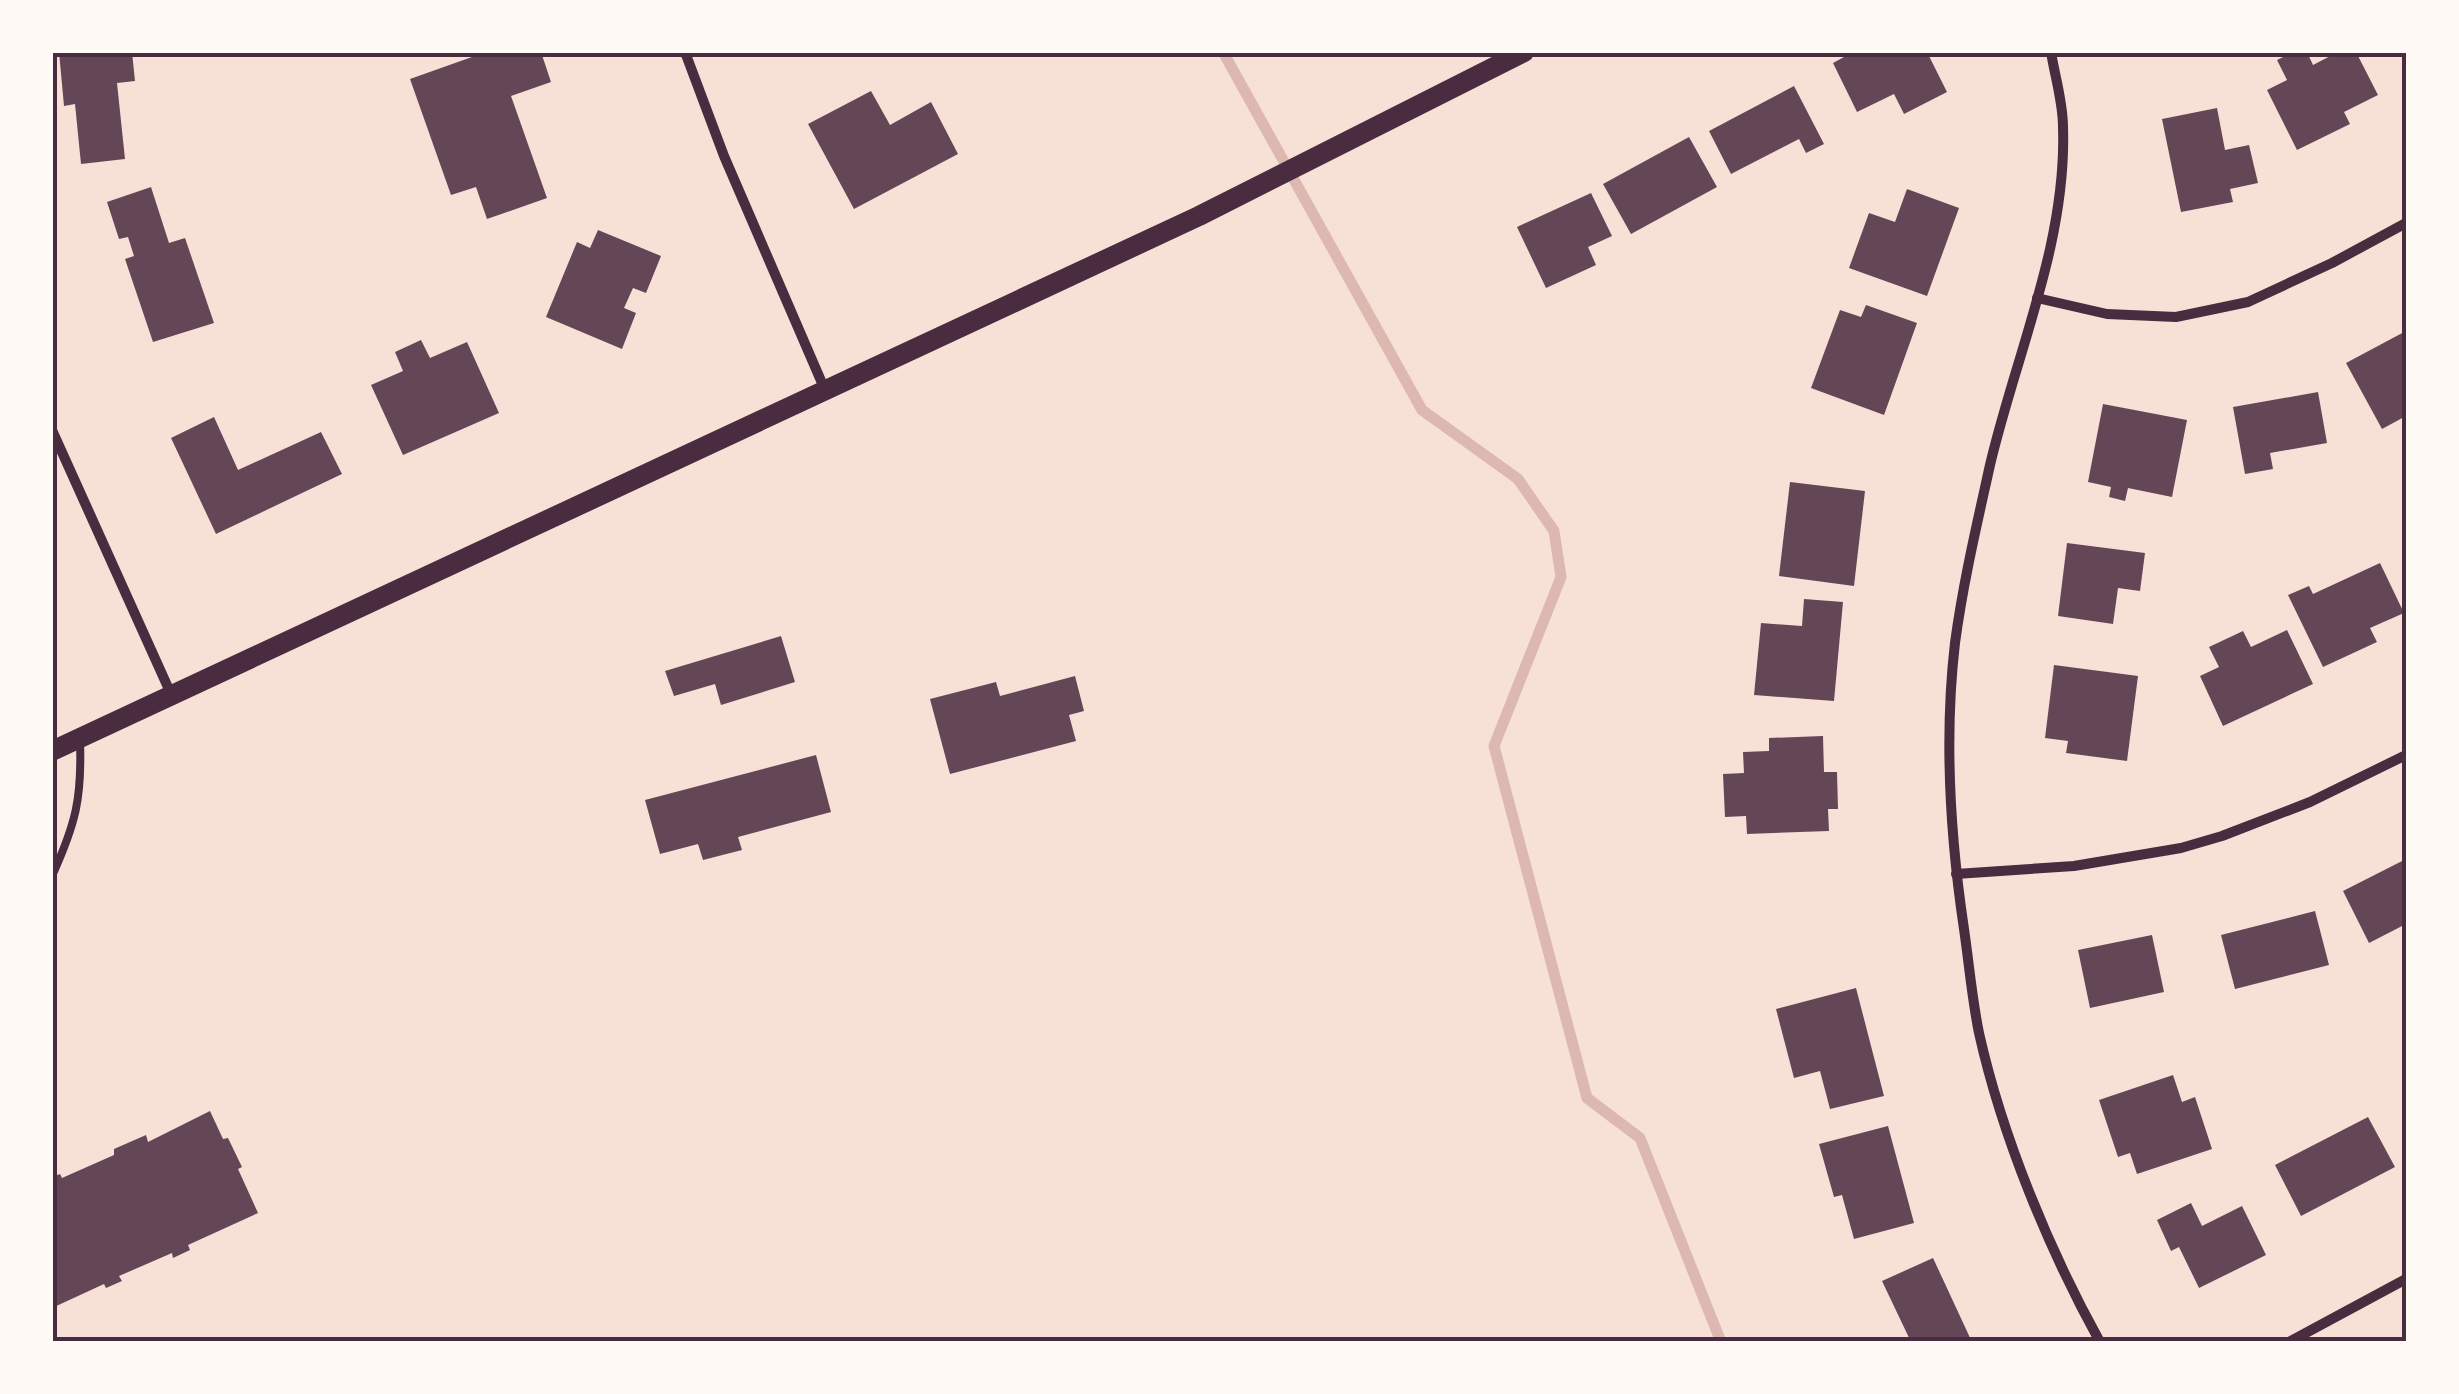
<svg xmlns="http://www.w3.org/2000/svg" width="2459" height="1394" viewBox="0 0 2459 1394" font-family="'Source Serif 4',serif">
<style>
.lines{fill:none;stroke-linecap:round;stroke-linejoin:round}
.stream{stroke:#dcb8b0;stroke-width:11}
.building{fill:#644757}
.service{stroke:#4a2c40;stroke-width:8}
.minor{stroke:#4a2c40;stroke-width:10}
.secondary{stroke:#4a2c40;stroke-width:20}
.neatline{fill:none;stroke:#4a2c40;stroke-width:4}
</style>
<rect width="100%" height="100%" fill="#f7e1d7"/>
<g class="lines">
<path class="stream" d="M1223,52L1422,410L1518,479L1554,531L1561,577L1494,746L1587,1098L1640,1138L1721,1342"/>
</g>
<g class="building">
<path d="M59,52H132L135,81L117,83L125,159L81,164L75,104L64,106Z"/>
<path d="M486,52H541L551,82L511,96L547,198L487,219L476,187L451,195L410,79Z"/>
<path d="M1853,52H1927L1947,92L1904,114L1894,94L1857,112L1833,63Z"/>
<path d="M2293,52H2307L2313,65L2338,52H2356L2378,95L2344,112L2350,124L2297,150L2267,90L2287,80L2277,60Z"/>
<path d="M1794,86L1824,144L1806,153L1799,139L1731,174L1709,131Z"/>
<path d="M871,91L890,125L931,102L958,154L854,209L808,124Z"/>
<path d="M2217,108L2225,150L2249,145L2258,183L2230,189L2233,202L2181,212L2162,119Z"/>
<path d="M1689,137L1717,187L1631,234L1603,184Z"/>
<path d="M151,187L169,243L185,238L214,323L153,342L125,259L134,256L128,237L119,239L107,202Z"/>
<path d="M1907,189L1959,208L1927,296L1849,268L1869,213L1895,222Z"/>
<path d="M1591,193L1612,236L1588,247L1596,265L1546,288L1517,227Z"/>
<path d="M598,230L661,256L646,293L633,288L624,308L636,313L622,349L546,317L577,242L590,248Z"/>
<path d="M1866,305L1917,323L1884,415L1811,388L1840,310L1861,317Z"/>
<path d="M2406,331V416L2382,429L2346,363Z"/>
<path d="M421,340L430,358L467,342L499,413L403,455L371,385L403,371L395,352Z"/>
<path d="M2318,392L2327,443L2270,453L2273,469L2245,474L2233,407Z"/>
<path d="M2103,404L2187,420L2172,497L2128,488L2125,501L2109,497L2111,487L2088,482Z"/>
<path d="M214,417L238,470L321,432L342,474L216,534L171,438Z"/>
<path d="M1790,482L1865,491L1854,586L1779,576Z"/>
<path d="M2067,543L2145,553L2140,591L2118,588L2113,624L2058,616Z"/>
<path d="M2380,563L2404,613L2370,628L2377,642L2323,667L2288,595L2309,586L2313,594Z"/>
<path d="M1804,599L1843,602L1834,701L1754,695L1761,623L1802,626Z"/>
<path d="M2287,630L2313,684L2223,726L2200,676L2219,667L2209,647L2243,631L2251,647Z"/>
<path d="M781,636L795,682L721,705L715,684L674,696L665,671Z"/>
<path d="M2054,665L2138,676L2127,761L2066,753L2068,741L2045,738Z"/>
<path d="M1075,676L1084,711L1069,715L1076,741L950,774L930,699L996,682L1000,696Z"/>
<path d="M1823,736L1824,772H1837L1838,809H1828L1829,831L1747,834L1746,816L1725,817L1723,774L1744,773L1743,752L1769,751V738Z"/>
<path d="M816,755L831,812L738,837L742,850L703,860L698,844L660,854L645,800Z"/>
<path d="M2406,859V924L2369,943L2343,891Z"/>
<path d="M2315,911L2329,965L2235,989L2221,935Z"/>
<path d="M2152,935L2164,992L2090,1008L2078,950Z"/>
<path d="M1856,988L1884,1096L1830,1109L1820,1071L1794,1078L1776,1009Z"/>
<path d="M2173,1075L2182,1102L2195,1097L2212,1149L2137,1174L2130,1153L2118,1157L2099,1100Z"/>
<path d="M210,1111L223,1139L228,1138L242,1167L238,1169L258,1213L188,1245L190,1250L173,1258L172,1253L119,1276L122,1281L106,1288L104,1284L52,1308V1177L60,1174L62,1178L114,1155V1149L146,1135L148,1142Z"/>
<path d="M2368,1117L2395,1167L2301,1216L2275,1165Z"/>
<path d="M1888,1126L1914,1223L1854,1239L1842,1195L1834,1197L1819,1144Z"/>
<path d="M2191,1203L2202,1226L2242,1206L2266,1255L2199,1288L2179,1247L2171,1251L2157,1220Z"/>
<path d="M1933,1258L1972,1342H1911L1882,1281Z"/>
</g>
<g class="lines">
<path class="service" d="M52,876C76,823 82,798 80,741"/>
<g class="minor">
<path d="M685,52L724,156L825,390"/>
<path d="M2051,52C2055,77 2063,102 2063,127C2067,243 2016,354 1990,465C1977,524 1963,583 1955,643C1944,737 1950,835 1964,929C1969,963 1972,999 1979,1033C2002,1136 2049,1250 2100,1342"/>
<path d="M2037,298L2107,314L2176,317L2248,302L2332,263L2406,223"/>
<path d="M52,430L171,694"/>
<path d="M1956,874L2074,866L2181,848L2222,836L2310,802L2406,755"/>
<path d="M2289,1342L2406,1279"/>
</g>
<path class="secondary" d="M52,751L1199,216L1524,52"/>
</g>
<rect width="2459" height="1394" fill="none" stroke="#fffaf5" stroke-width="110"/>
<rect x="55" y="55" width="2349" height="1284" class="neatline"/>
</svg>
